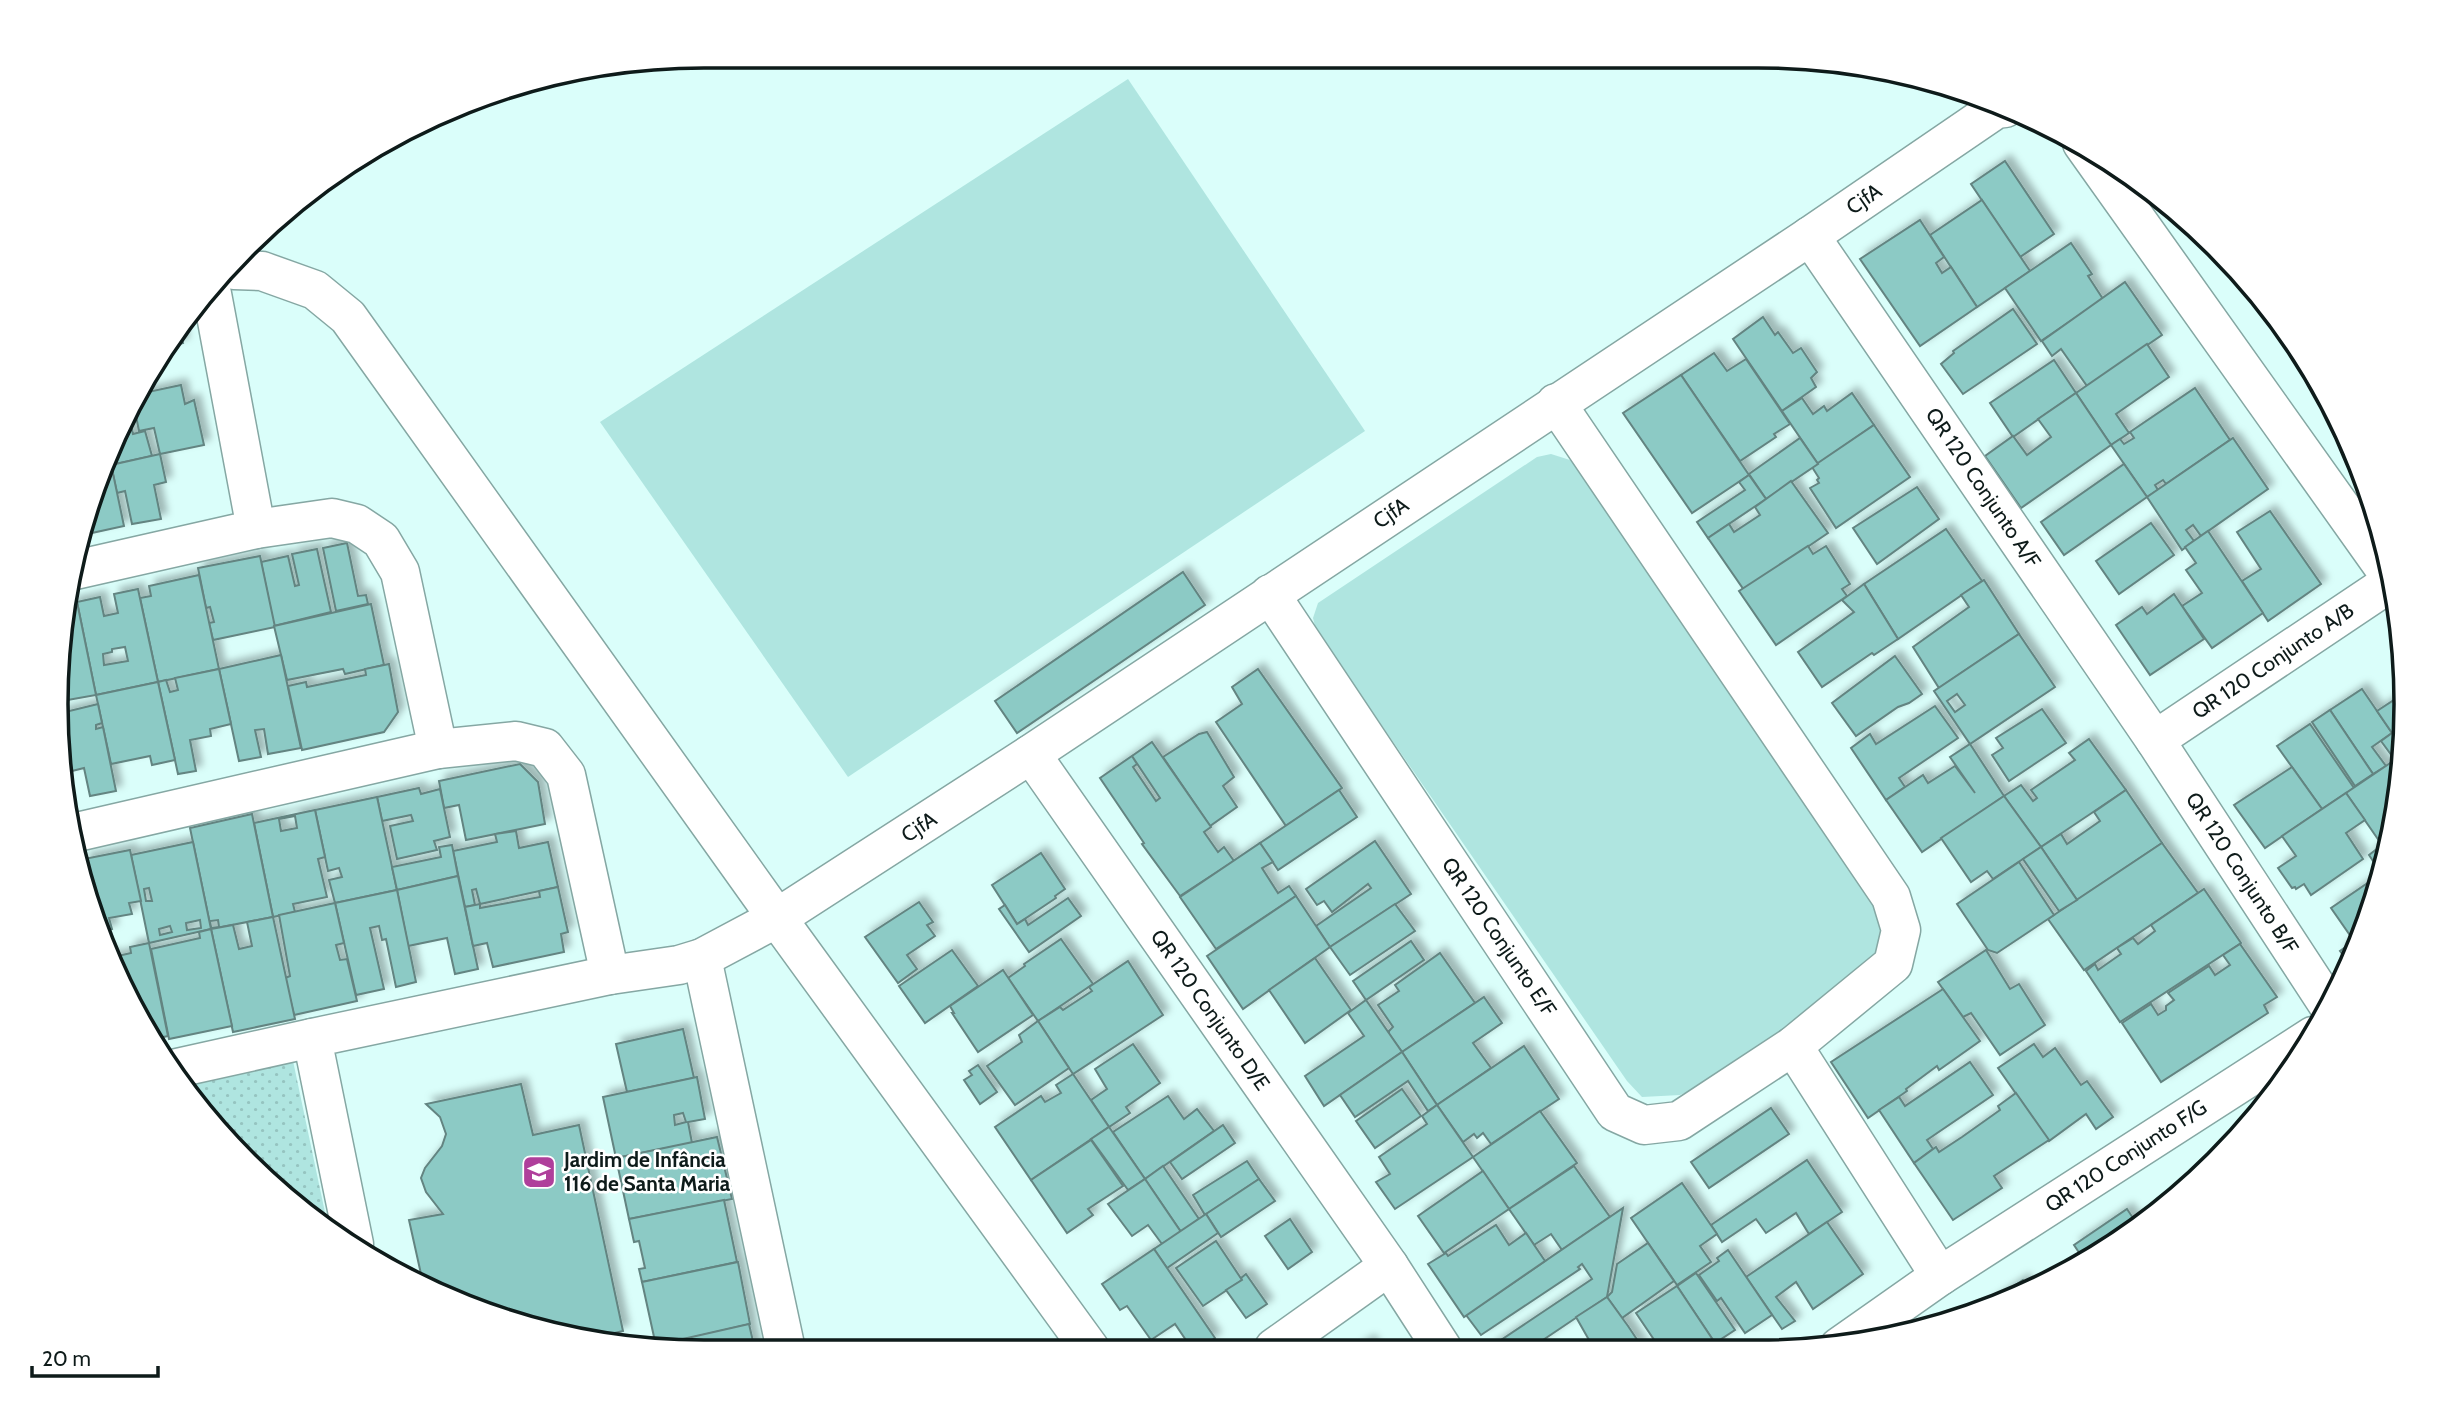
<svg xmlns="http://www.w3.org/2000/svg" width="2462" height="1408" viewBox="0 0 2462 1408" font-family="Cabin,sans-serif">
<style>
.grass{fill:#afe5e0}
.park{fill:url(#park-dots)}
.building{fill:#8ccac5;stroke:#638481;stroke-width:2;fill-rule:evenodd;filter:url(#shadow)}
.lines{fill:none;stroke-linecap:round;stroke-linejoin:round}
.minor-casing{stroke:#85a7a3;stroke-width:41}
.minor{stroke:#fff;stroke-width:38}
.labels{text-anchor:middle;stroke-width:5;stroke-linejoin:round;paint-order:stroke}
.street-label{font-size:21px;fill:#0e1b1a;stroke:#fff}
.poi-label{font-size:21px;font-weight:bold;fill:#0e1b1a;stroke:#fff;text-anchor:start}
.rim{fill:none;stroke:#0e1b1a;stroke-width:3.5}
</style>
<defs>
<pattern id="park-dots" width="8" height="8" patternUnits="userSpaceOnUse" patternTransform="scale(1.75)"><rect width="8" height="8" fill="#afe5e0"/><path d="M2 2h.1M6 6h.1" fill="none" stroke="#95c4c0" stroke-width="1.8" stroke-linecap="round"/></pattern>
<filter id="shadow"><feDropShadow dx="6" dy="-6" stdDeviation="3.5" flood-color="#0004"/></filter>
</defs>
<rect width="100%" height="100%" fill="#dafefa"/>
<g class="grass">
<path d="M1128,79L1365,431L848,777L600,422Z"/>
<path d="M1551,454L1570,460L1581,473L1889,923L1876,962L1707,1083L1680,1095L1642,1097L1627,1081L1316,630L1313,618L1318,603L1537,457Z"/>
</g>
<path class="park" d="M292,1056L327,1222L217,1131L184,1079Z"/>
<g class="building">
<path d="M2005,161L2054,234L2020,257L1971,184Z"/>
<path d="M1982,200L2030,271L1977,307L1930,235Z"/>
<path d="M1920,220L1944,257L1936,263L1942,273L1951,267L1977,307L1920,346L1860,259Z"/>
<path d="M2071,243L2092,274L2088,276L2103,299L2041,341L2005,288Z"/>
<path d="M2125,282L2162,335L2087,386L2061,349L2052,356L2042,341Z"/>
<path d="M2013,309L2037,344L1963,394L1941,364L1954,353L1953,351Z"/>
<path d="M1763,317L1775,335L1778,332L1793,353L1801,348L1817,372L1811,378L1816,387L1782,411L1733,339Z"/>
<path d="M179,329L183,343L163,348L165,344Z"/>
<path d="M2147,344L2169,377L2116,414L2129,433L2111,445L2076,393Z"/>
<path d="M1714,353L1727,371L1746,359L1790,424L1774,434L1776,437L1740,461L1681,375Z"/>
<path d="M2054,360L2076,393L2013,437L1990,403Z"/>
<path d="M1681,375L1749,475L1692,513L1623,413Z"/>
<path d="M181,385L185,404L194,400L204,445L160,454L154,428L139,431L135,411L143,393Z"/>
<path d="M2195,388L2230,440L2166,484L2163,480L2155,485L2158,490L2147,497L2111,445L2120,439L2124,444L2134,438L2130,432Z"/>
<path d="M1852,393L1874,425L1818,464L1782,411L1802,398L1813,414L1824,406L1827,411Z"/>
<path d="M2076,393L2111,445L2021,508L1985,456L2013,436L2027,455L2051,437L2038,419Z"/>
<path d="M130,421L133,434L145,431L152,456L111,465Z"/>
<path d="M1874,425L1910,477L1836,528L1810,488L1819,483L1817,480L1819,478L1812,467Z"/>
<path d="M1800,438L1818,464L1766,499L1749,474Z"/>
<path d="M2233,438L2268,489L2201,536L2193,525L2186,530L2194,541L2182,550L2147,497Z"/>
<path d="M160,454L166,482L154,485L161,519L132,524L125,491L117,493L111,465Z"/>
<path d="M111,464L124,526L78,536Z"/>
<path d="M2124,464L2147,497L2064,555L2041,522Z"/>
<path d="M1749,475L1766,499L1708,538L1697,522L1745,490L1739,482Z"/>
<path d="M1791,481L1828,533L1744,590L1708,538L1729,524L1734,532L1760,515L1755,507Z"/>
<path d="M1917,487L1939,519L1877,564L1853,528Z"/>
<path d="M2270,511L2321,584L2268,621L2242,581L2261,569L2237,532Z"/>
<path d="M2151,523L2174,555L2119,594L2096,561Z"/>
<path d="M1946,529L1982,581L1898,639L1864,584Z"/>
<path d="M2208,531L2263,613L2212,648L2182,606L2202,593L2186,570L2196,563L2185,547Z"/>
<path d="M347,543L358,596L366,595L368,604L336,611L323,548Z"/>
<path d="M1808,546L1813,554L1826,546L1850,584L1842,589L1847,596L1776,645L1739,591Z"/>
<path d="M317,549L331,612L274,626L261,562L288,556L295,586L299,585L292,554Z"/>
<path d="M260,556L275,627L213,640L209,623L214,622L210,607L206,608L198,568Z"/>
<path d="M1183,572L1205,605L1017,733L995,701Z"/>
<path d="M199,575L219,669L158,682L140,598L151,596L149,586Z"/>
<path d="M1984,580L2019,634L1939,688L1913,647L1969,607L1961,595Z"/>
<path d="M1864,584L1898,639L1874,655L1872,653L1822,687L1798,652L1854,612L1842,600Z"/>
<path d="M138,589L158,682L96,695L77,602L100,597L104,616L118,613L114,594ZM125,647L128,661L104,665L103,654L112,652V649Z"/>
<path d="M2174,594L2204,639L2150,675L2116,625L2142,607L2147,614Z"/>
<path d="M77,602L96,695L62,701L72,603Z"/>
<path d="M371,604L384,665L345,674L343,669L287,680L274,626Z"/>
<path d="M2019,634L2055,687L1970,744L1934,691ZM1957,694L1965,705L1955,712L1947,701Z"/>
<path d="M281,655L301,748L268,754L264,729L255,730L261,757L239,761L219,669Z"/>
<path d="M1895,656L1922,694L1909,703L1898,707L1856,736L1832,703Z"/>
<path d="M389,664L398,712L384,732L302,750L288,686L306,682L307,687L366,675L365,669Z"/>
<path d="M219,669L231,724L210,729L211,736L190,740L196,771L178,774L158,682L166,680L170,692L178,690L175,678Z"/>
<path d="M1258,669L1342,788L1286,826L1216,722L1242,704L1232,687Z"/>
<path d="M158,682L175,760L152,765L150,756L111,764L96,695Z"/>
<path d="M2362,689L2392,733L2372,747L2386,766L2373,774L2330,710Z"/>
<path d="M2397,698L2403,707L2402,755L2395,760L2381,741L2392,733L2377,711Z"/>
<path d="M98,704L102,723L96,725V729L103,727L116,791L90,796L84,768L64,773L57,746L61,713Z"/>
<path d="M1935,706L1958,738L1899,778L1905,787L1886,800L1851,748L1870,734L1876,744Z"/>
<path d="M2042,709L2066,743L2009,781L1992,755L2003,748L1996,738Z"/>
<path d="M2330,710L2373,774L2355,786L2312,722Z"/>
<path d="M2310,724L2354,788L2322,809L2277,746Z"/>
<path d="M1207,732L1234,777L1223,786L1237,807L1210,826L1163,757L1199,734Z"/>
<path d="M2089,739L2126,790L2041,847L2004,796L2021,785L2033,801L2037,798L2031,790L2075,760L2069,753Z"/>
<path d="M1152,742L1211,827L1204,832L1218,852L1224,847L1234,861L1180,896L1142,844L1144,843L1100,778L1132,756L1137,764L1133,767L1156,801L1160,798L1132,756Z"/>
<path d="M1970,744L2004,796L1922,852L1886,800L1923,775L1928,783L1955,766L1975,793L1950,757Z"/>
<path d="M2402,755L2400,789L2396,806L2388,812L2391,816L2395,813L2388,842L2382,845L2346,793Z"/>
<path d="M520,764L538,782L545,824L466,840L459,805L444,808L439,781Z"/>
<path d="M2292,767L2322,809L2265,848L2234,805Z"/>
<path d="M419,788L421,794L440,789L450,837L434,841L437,850L397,859L390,826L413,821L411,815L382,821L377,797Z"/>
<path d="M1339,790L1357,817L1278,870L1260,843Z"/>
<path d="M2126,790L2162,843L2077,900L2041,847L2061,834L2067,844L2100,821L2094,812Z"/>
<path d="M2346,793L2365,820L2346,833L2363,859L2311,895L2304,884L2296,889L2295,887L2292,888L2278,868L2296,856L2282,836Z"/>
<path d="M2004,796L2041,847L1993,879L1987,871L1971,882L1941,838Z"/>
<path d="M377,797L397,890L335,903L329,880L342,877L339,868L328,871L315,810Z"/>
<path d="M315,810L325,857L318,859L327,897L293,904L295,912L273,917L254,823ZM295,816L297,828L281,831L279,819Z"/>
<path d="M252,814L273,917L211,929L190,828ZM218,920L219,927L211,928L210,921Z"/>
<path d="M516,831L519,848L548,842L558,887L480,904L476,889L472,890L475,905L465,907L453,851L497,842L495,834Z"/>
<path d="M1375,841L1411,894L1330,947L1316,926L1371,888L1368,884L1332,912L1324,901L1317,905L1306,889Z"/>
<path d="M193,842L211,929L149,943L131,855ZM149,888L152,901H146L144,889ZM200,920L201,928L187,930L186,923ZM170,926L172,932L160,935L159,929Z"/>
<path d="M1260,843L1273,862L1262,868L1278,893L1289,886L1296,896L1216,949L1180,897Z"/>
<path d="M2162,843L2198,893L2084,970L2048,919Z"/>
<path d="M452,845L458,876L397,890L392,867L441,857L439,847Z"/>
<path d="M2382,845L2386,851L2381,873L2369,855Z"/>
<path d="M2041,847L2077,900L2059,911L2023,859Z"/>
<path d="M130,850L141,901L129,903L132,914L109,918L112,929L101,932L84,859Z"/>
<path d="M1041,853L1065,889L1055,896L1056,898L1017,924L992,885Z"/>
<path d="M2019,862L2054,915L1997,953L1988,950L1957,904Z"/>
<path d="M458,876L478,969L455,974L447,938L408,946L397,890Z"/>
<path d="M2375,878L2378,883L2371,913L2361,936L2354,941L2331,908Z"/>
<path d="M558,887L568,932L561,934L564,952L493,967L487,943L473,946L465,907L480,904V908L540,897L539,891Z"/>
<path d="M2204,889L2241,943L2120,1022L2086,971L2095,964L2098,970L2118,956L2121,954L2117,948L2133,938L2138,944L2155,931L2151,925Z"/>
<path d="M397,890L416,982L396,987L386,939L382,940L379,926L370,928L384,989L356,995L335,903Z"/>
<path d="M1296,896L1330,947L1243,1009L1207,956Z"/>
<path d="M1068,898L1081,916L1029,952L999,909L1005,905L1017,924L1025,919L1028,925Z"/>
<path d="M919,902L933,922L927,925L935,936L907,955L917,969L898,983L865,937Z"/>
<path d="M335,903L344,943L336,945L340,960L347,959L357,1001L294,1015L285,978L290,976L279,915Z"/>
<path d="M1395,904L1415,931L1350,975L1330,947Z"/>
<path d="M273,917L295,1019L233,1032L211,929L233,925L239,949L252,946L247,922Z"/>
<path d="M211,929L232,1026L169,1039L151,949L200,938L199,932Z"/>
<path d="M2361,936L2349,963L2340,951Z"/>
<path d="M1061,939L1093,984L1038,1021L1008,978L1025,966L1024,964Z"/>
<path d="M1411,941L1424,960L1366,1000L1353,981Z"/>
<path d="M149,943L168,1036L159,1038L105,952H108L109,958L131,953L130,947Z"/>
<path d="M2240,944L2277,997L2264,1005L2268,1013L2161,1082L2122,1023L2151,1004L2158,1015L2166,1010V1006L2174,1000L2168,993L2209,966L2215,975L2230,965L2223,955Z"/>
<path d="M952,950L978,986L925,1023L899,986Z"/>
<path d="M1986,950L2010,989L2019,984L2045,1025L2000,1055L1971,1013L1963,1017L1938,982Z"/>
<path d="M1440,953L1475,1003L1402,1052L1389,1034V1031L1393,1027L1378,1005L1399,991L1395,985Z"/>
<path d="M1315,958L1351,1010L1305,1043L1269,990Z"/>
<path d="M1128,961L1163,1015L1073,1074L1038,1021L1060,1007L1063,1010L1092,991L1089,987Z"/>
<path d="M1003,970L1033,1015L978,1052L952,1013H954L950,1006Z"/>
<path d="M1943,989L1980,1041L1939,1070L1937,1066L1906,1089L1907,1091L1868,1118L1831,1062Z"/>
<path d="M1484,997L1502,1023L1473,1043L1491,1068L1437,1105L1402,1052Z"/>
<path d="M1366,1000L1402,1052L1324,1106L1305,1076L1364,1036L1348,1013Z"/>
<path d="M1038,1021L1069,1068L1015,1105L987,1066L1022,1042L1019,1035Z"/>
<path d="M683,1029L694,1078L627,1092L616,1044Z"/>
<path d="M1133,1044L1160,1083L1126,1107L1130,1113L1109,1127L1091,1100L1107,1089L1095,1069Z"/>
<path d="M2034,1044L2043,1057L2055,1048L2081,1085L2087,1081L2113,1117L2096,1129L2086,1114L2049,1141L1998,1068Z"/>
<path d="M1524,1046L1559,1099L1491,1144L1483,1133L1477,1138L1474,1134L1463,1142L1437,1105Z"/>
<path d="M1402,1052L1437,1105L1428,1111L1408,1081L1355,1117L1340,1095Z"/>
<path d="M1970,1062L1993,1095L1927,1140L1933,1149L1914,1163L1879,1110L1899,1097L1905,1106Z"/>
<path d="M978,1065L997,1092L980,1104L964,1080L972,1075L969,1071Z"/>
<path d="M1073,1074L1109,1127L1031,1180L995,1127L1041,1096L1045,1102L1061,1093L1056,1085Z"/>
<path d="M697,1077L705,1119L688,1122L692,1143L616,1158L603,1097ZM683,1113L686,1122L675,1125L674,1115Z"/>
<path d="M521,1084L533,1135L579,1125L623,1331L589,1339L536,1330L423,1283L409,1220L443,1214L426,1192L421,1178L425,1168L442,1146L446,1134L440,1117L426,1104Z"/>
<path d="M1402,1089L1421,1116L1375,1148L1356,1121Z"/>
<path d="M2016,1093L2049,1140L1994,1176L2002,1188L1953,1220L1914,1163L1936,1147L1939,1152L1962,1137L2000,1110L1998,1106Z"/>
<path d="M1168,1096L1184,1119L1197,1109L1214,1131L1145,1179L1113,1132Z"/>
<path d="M1437,1105L1473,1157L1395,1209L1376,1182L1390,1174L1379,1157L1427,1124L1422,1116Z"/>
<path d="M1771,1108L1789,1134L1709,1188L1691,1162Z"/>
<path d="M1540,1111L1577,1163L1509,1209L1473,1157Z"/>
<path d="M1223,1125L1235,1143L1182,1179L1170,1162Z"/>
<path d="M1109,1127L1145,1179L1128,1190L1091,1139Z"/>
<path d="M717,1137L732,1199L629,1219L616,1158Z"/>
<path d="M1091,1140L1123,1186L1088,1209L1093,1215L1067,1233L1031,1180Z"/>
<path d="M2220,1157L2216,1162L2202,1174L2200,1171Z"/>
<path d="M1807,1160L1842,1212L1809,1234L1796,1213L1766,1233L1756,1219L1722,1242L1711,1225Z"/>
<path d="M1247,1161L1259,1179L1205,1215L1193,1195Z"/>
<path d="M1163,1166L1199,1219L1181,1232L1145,1179Z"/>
<path d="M1574,1166L1610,1217L1562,1250L1551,1234L1534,1245L1509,1209Z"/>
<path d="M1483,1171L1509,1209L1444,1253L1418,1216Z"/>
<path d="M1145,1179L1181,1232L1162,1244L1148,1225L1132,1236L1108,1204Z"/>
<path d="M1259,1179L1275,1201L1221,1237L1206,1214Z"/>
<path d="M1682,1183L1717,1234L1700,1246L1711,1262L1677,1285L1631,1218Z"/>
<path d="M2179,1193L2138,1226L2135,1222Z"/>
<path d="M724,1200L737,1262L642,1282L639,1269L645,1268L639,1241L634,1242L629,1219Z"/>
<path d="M1623,1208L1607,1297L1531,1348H1489L1592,1279L1582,1264L1578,1267L1580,1269L1481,1335L1466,1315Z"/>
<path d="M2127,1209L2137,1224L2131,1227L2133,1230L2118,1243L2084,1260L2074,1245Z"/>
<path d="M1206,1214L1218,1233L1167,1268L1154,1249Z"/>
<path d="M1290,1219L1312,1252L1288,1269L1265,1236Z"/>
<path d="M1827,1222L1863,1274L1813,1309L1796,1282L1776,1297L1795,1321L1782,1329L1746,1277Z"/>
<path d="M1496,1225L1509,1245L1526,1233L1545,1261L1464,1317L1428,1264L1446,1253L1448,1256Z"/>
<path d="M1216,1241L1242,1280L1203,1306L1176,1268Z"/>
<path d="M1648,1243L1674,1281L1622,1318L1607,1297L1612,1292L1617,1264Z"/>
<path d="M1154,1249L1215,1338L1199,1349H1192L1175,1324L1151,1340L1127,1306L1120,1310L1102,1284Z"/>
<path d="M1728,1250L1772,1315L1745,1333L1721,1298L1717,1301L1699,1275L1719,1261L1717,1258Z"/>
<path d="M738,1262L750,1324L656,1346L642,1282Z"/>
<path d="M1696,1273L1735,1330L1715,1343L1677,1286Z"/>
<path d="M1246,1274L1267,1304L1246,1318L1226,1290L1242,1280L1241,1278Z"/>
<path d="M2023,1280L2028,1287L1972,1315Z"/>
<path d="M1677,1286L1715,1343L1718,1347H1666L1665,1345L1659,1347L1636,1313Z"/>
<path d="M1607,1297L1628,1326L1642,1347H1593L1576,1317Z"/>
<path d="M749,1324L755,1350L676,1351L674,1341Z"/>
<path d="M1369,1341L1374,1348H1357Z"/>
</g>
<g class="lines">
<g class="minor-casing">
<g id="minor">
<path d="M2082,143L2390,576"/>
<path d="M1810,236L2155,740L2329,1006"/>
<path d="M234,270L262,271L315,290L348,317L777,918L1090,1349"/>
<path d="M75,570L256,529L212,294"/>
<path d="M1270,594L1615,1112L1644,1125L1679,1121L1793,1046L1893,964L1901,930L1891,897L1556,403"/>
<path d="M2155,740L2391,582"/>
<path d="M438,749L516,741L545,748L566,775L610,975"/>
<path d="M1031,754L1389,1266L1442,1348"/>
<path d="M77,832L438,749L400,572L381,540L357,524L332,518L256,529"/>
<path d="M702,958L786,1350"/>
<path d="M1793,1046L1940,1276"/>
<path d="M177,1068L312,1038"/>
<path d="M354,1244L312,1038L610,975L679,965L702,958L777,918L1031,754L1810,236L1996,109L2005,108"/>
<path d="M1839,1347L1940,1276L2313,1036"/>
<path d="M1274,1348L1389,1266"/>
</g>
</g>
<use href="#minor" class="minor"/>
</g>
<defs>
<g id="school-square" transform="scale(1.75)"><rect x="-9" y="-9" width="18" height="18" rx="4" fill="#af3f9b" stroke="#fff"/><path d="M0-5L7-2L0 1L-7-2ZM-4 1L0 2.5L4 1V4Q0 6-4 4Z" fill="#fff"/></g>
</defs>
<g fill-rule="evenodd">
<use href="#school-square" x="539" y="1172"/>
</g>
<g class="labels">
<g class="street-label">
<text transform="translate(1864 199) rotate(-34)" y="7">CjfA</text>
<text transform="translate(1983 488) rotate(56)" y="7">QR 120 Conjunto A/F</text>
<text transform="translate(1391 513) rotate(-34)" y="7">CjfA</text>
<text transform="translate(2273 661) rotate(-34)" y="7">QR 120 Conjunto A/B</text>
<text transform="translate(919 827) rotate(-33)" y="7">CjfA</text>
<text transform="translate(2242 873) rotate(57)" y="7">QR 120 Conjunto B/F</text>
<text transform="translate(1499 937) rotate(56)" y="7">QR 120 Conjunto E/F</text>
<text transform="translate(1210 1010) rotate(55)" y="7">QR 120 Conjunto D/E</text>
<text transform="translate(2126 1156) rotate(-33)" y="7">QR 120 Conjunto F/G</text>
</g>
<g class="poi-label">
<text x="564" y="1167">Jardim de Infância<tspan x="564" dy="24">116 de Santa Maria</tspan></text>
</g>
</g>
<path d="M0 0H2462V1408H0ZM704 68H1758A636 636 0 0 1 2394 704V704A636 636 0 0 1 1758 1340H704A636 636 0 0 1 68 704V704A636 636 0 0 1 704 68Z" fill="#fff" fill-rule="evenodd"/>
<path class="rim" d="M704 68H1758A636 636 0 0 1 2394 704V704A636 636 0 0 1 1758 1340H704A636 636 0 0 1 68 704V704A636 636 0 0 1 704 68Z"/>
<path d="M32 1366v10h126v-10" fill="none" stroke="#0e1b1a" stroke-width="3.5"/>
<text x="42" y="1366" font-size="21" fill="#0e1b1a" stroke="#ffffff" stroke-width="5" paint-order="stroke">20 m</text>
</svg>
